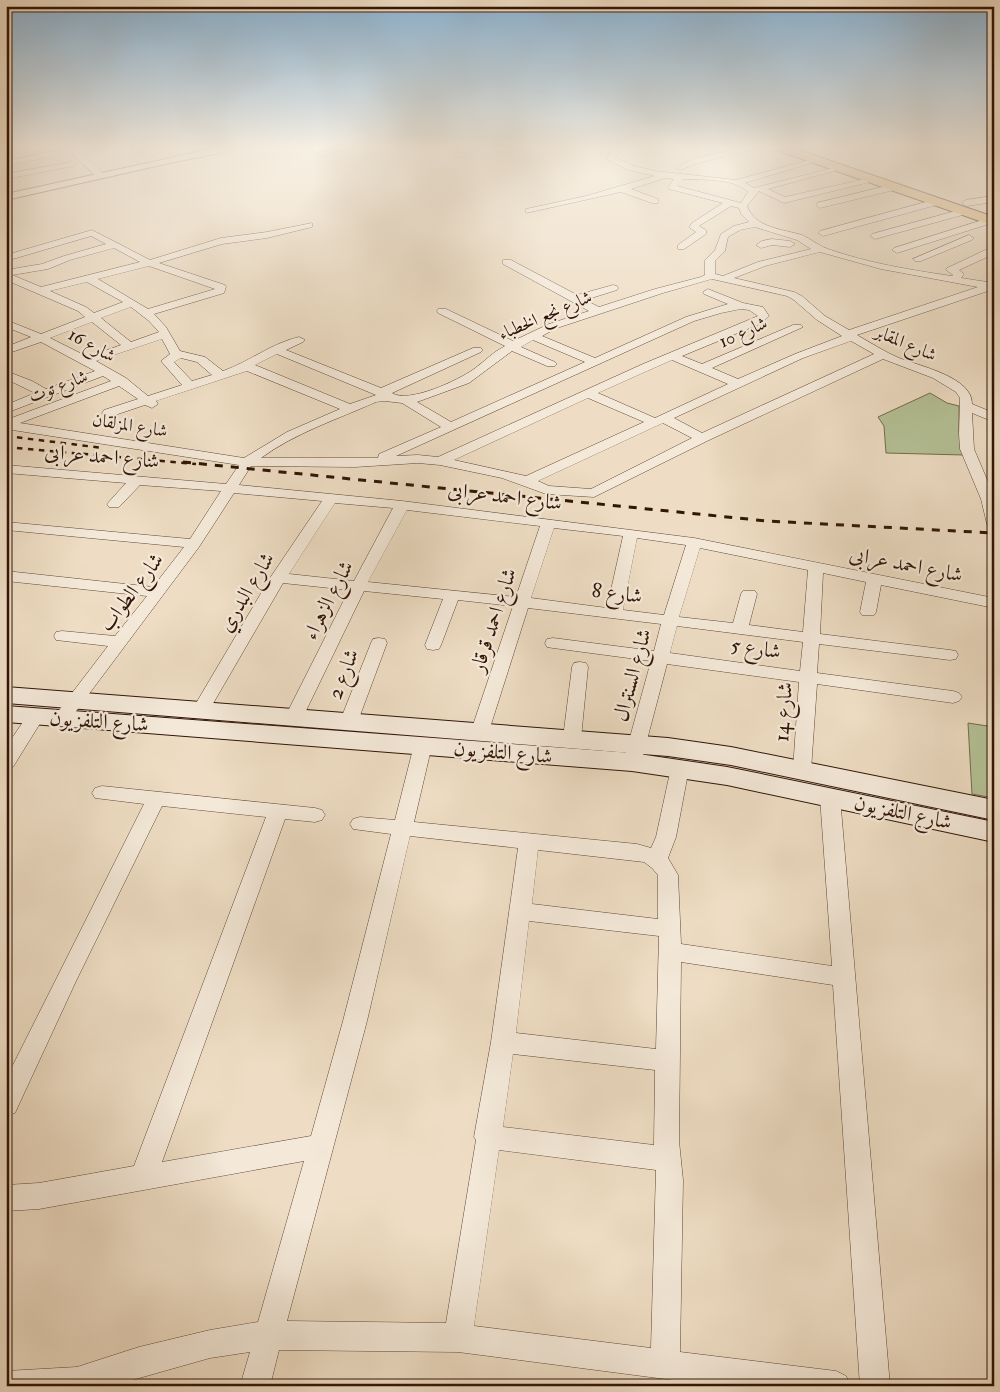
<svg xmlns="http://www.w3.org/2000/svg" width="1000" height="1392" viewBox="0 0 1000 1392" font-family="'IM FELL Double Pica',Amiri,serif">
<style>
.green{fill:#b5c297;stroke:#736c4e}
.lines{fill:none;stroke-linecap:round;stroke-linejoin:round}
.minor-casing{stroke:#604736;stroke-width:1}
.tertiary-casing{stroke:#604736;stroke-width:2}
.secondary-casing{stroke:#311506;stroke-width:2}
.primary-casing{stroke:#311506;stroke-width:2}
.minor{fill:#f4e9d9;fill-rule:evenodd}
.tertiary{fill:#f4e9d9;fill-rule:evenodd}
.secondary{fill:#f4e9d9;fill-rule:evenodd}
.primary{fill:#e7be82;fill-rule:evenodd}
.rail-far1{stroke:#311506;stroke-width:2.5;stroke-dasharray:5.5 5.5;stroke-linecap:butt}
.rail{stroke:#311506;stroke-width:3;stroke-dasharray:8 8;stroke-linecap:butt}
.labels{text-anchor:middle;stroke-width:4.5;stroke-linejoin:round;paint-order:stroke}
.far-street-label{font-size:18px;fill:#311506;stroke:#f4e9d9}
.street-label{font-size:21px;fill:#311506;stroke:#f4e9d9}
</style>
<rect width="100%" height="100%" fill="#eeddc4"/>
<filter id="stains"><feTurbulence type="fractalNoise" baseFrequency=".004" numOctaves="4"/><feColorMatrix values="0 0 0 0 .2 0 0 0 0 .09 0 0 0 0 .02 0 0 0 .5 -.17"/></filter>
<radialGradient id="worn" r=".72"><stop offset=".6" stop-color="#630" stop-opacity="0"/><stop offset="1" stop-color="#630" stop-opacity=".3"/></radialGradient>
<g class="green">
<path d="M930,393L947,403L959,406V431L964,455L886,453L884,426L878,417Z"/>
<path d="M968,723L994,727V798L972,794Z"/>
</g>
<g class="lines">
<g class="minor-casing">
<g id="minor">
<path d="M66,148H74L76,149L105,148L104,150L81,153L103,173V177H97Z"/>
<path d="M341,148H355L320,156L316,154Z"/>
<path d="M447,148H456L468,156L461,158Z"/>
<path d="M613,148H621L615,157L634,166L655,171L736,180L817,158L821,160L745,183L754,188L841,166L845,168L768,189L785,197L874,177V181L784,203L759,191L747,206C755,228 782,229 802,235C811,239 819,246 828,249C868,263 910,270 952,276L953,275L946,270L947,268L994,246V254L959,270L964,274L961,278L994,283V289L857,335C871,343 885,352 899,358C919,366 973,377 972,404L994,413V422L972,413L974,449L994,496V528L989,527L987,524L981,499L960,449L959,434L960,398L956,392L933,378L883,359L707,441L594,497L546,494L502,478L440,465L418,463L355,467L251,466L239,485L402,501L694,538L994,598V608L881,585L876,612L874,615H862L860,612L866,582L823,573L820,634L950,650L956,651L958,655L956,659L950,660L819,644L817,673L953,691L959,693L962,697L959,701L953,703L817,684L811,770L809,775L802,777L795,775L793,770L799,682L667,664L642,759L640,764L633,765L626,764L624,759L651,661L553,648L547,647L545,643L547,639L553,638L654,651L661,624L528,608L489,731L486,735L480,737L474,735L471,731L513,606L458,600L441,645L439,649L433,650L427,649L425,645L443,599L364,591L303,717L300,721L294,723L288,721L285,717L349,590L283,583L207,714L201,716L195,714L192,710L270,578L322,501L234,493L199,547L68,722L62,724L56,722L53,718L56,714L108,646L56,640L54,636L56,632L62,631L115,636L147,596L6,581V571L153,587L184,547L6,530V522L190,539L221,491L140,485L119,507H109L107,504L126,483L6,473V465L226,484L239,465L6,429V420L111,381L103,376L6,413V405L35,393L6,379V371L32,381L46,389L95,371L41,342L6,354V347L31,337L6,327V320L41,334L85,317L78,311L6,280V270L42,264L64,256L106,244L91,236L6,261V255L92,230L150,260L221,238L267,232L312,223V227L267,238L222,244L159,263L225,285L226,287L224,293L154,314L166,327L180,351L205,357L223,371C249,362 272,343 299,337L305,340L303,342L286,350L381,388L473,348H481L483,350L481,352L392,393C408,404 459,380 474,369C485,361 493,352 505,346L438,313L437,311L438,309H446L513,341L549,324L589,311L503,264V260H511L577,295L613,285L617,286L618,288L617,290L585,300L599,307L655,289L701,277L705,275V260L715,250L721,234L734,226L749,222L741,214L739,208L731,206L699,226L706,230V234L684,249H678V245L696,232L689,227L692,223L723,203L669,189L668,187L674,179L665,178L631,189L658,199V203H652L621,192L526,213V209L586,196L655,176L629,170L608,160L607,158ZM683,179C703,180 734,178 748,192L741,203L677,186ZM755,227L797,240L811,249L758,262L723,276L715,274V261L725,251L728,237L740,230ZM114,248L140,262L41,287L12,275L48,269L70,260ZM820,252L881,269L978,287L849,330L825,316L802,296L794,292L734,278L765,266ZM149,266L215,289L148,309L98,279ZM712,279L787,296L794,300L817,320L842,336L795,354L738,379L712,368L803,327L801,325H793L702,364L682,356L762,323L769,316L763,307L743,303L708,289L703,292L704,294L728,304L686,317L595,358L542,336L557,328L663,293ZM87,282L123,302L94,313L86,307L50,291ZM131,307L149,321L159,332L131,342L101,318ZM741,309L749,310L758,316L643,364L438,457L418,455L396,456L694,321L721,313ZM92,322L121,345L88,357L50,338ZM162,339L170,354L161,361L182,385L148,396L126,378L96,361ZM533,340L585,362L451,422L417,402L469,383L512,351L547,366H555L557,364L555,362L521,347ZM851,341L874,354L702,433L674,418L803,358ZM277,354L376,395L350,404L255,365ZM181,358L197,362L212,375L192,381L174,362ZM672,360L728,384L655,418L598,393ZM247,371L340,409L287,432L244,458L20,423L119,386L138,399L104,410L102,413L104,416H112L145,405L152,408L158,404L156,401ZM588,398L644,422L526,476L454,460ZM385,401L402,403L441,427L379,454L378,458H261C295,433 338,419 376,402ZM663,423L692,438L591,489L549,486L538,481ZM335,503L393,508L354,581L289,574ZM407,510L540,526L516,597L368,582ZM554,528L623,536L607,608L531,598ZM637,538L686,545L664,615L623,610ZM700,548L808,570L803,632L749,625L757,594L755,591H743L741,594L733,623L679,617ZM677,626L803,642L800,671L670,653Z"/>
<path d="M745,148H758L698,163L680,170L676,168L692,159Z"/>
<path d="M59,150L63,152L62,154L6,166V161Z"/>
<path d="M71,162H74V166L6,179V174Z"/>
<path d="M895,184L899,187L898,189L820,208L816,205L817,203Z"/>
<path d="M994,196V202L966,206L962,203L966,200Z"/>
<path d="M937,199L941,202L940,204L823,236L818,233L820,231Z"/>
<path d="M963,209L966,210V214L875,239L870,236L872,234Z"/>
<path d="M989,218L994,221L992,223L900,252L897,253L892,250L894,248Z"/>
<path d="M969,235L974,238L972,240L921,261H915L913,259Z"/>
<path d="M772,239L790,241L795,244L790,247L772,245L761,248L756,245L762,241Z"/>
<path d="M6,301L12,304L6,308Z"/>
<path d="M379,638L385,639L387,643L358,721L355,725L349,727L343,725L340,721L371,643L373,639Z"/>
<path d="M580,662L586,663L588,667L581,738L578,742L572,744L566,742L563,738L572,667L574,663Z"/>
<path d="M35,711L41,713L44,717L13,767L6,768V747L29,713Z"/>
<path d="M423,739L429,741L432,745L414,822L637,844L651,848L656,837L671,768L673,763L680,761L687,763L689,768L676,837L668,858L678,875L681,944L832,966L820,797L823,792L830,790L837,792L840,797L890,1386H860L833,985L681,962L679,1141L683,1180L680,1352L836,1371L846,1376L851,1386H719L458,1352L279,1350L270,1386H240L250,1352L210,1358L111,1386H6V1371L77,1367L139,1347L210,1330L258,1322L304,1161L39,1209L6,1211V1185L39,1183L134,1166L266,817L162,806L77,979L15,1113L6,1116V1079L144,804L95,798L92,793L95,788L102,786L315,808L322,810L325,815L322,820L315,822L285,819L162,1162L311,1136L343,1021L391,834L353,829L350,824L353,819L360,817L395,820L414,745L417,741ZM410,836L518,848L491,1042L474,1137L476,1140L446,1323L287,1321L367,1021ZM538,850L644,862L652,868L658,875V919L532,904ZM529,921L659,936L656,1049L516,1033ZM513,1054L655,1070L654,1145L503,1127ZM499,1150L656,1170L651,1348L474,1326Z"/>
</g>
</g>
<g class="tertiary-casing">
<path id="tertiary" d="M216,148H235L230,151L174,162L6,200V194Z"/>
</g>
<g class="secondary-casing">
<g id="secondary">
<path d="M6,687L668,738L731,747L994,800V820L731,765L668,756L6,703Z"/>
<path d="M6,706L632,753L727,767L994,822V842L727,785L632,771L6,722Z"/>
</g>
</g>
<g class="primary-casing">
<path id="primary" d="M777,148H793L994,217V226L779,151Z"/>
</g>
<use href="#minor" class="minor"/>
<use href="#tertiary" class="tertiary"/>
<use href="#secondary" class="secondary"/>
<use href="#primary" class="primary"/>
<g class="rail-far1">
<path d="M6,436L103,448"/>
<path d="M6,447L196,464"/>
</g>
<path class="rail" d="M183,462L767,521L994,533"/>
</g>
<linearGradient id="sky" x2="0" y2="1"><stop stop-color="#8bb6d8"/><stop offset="0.43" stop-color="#f7f0e4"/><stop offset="1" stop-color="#f7f0e4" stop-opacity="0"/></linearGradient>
<rect width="1000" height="342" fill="url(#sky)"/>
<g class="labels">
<g class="far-street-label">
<text transform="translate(545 315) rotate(-23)" y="6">شارع نجع الخطباء</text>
<text transform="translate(743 332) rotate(-24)" y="6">شارع 10</text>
<text transform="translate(906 343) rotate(23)" y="6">شارع المقابر</text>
<text transform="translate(92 345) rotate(29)" y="6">شارع 16</text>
<text transform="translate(58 386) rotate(-21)" y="6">شارع توت</text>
<text transform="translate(130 425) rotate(9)" y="6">شارع المزلقان</text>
</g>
<g class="street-label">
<text transform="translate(102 456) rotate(5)" y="7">شارع احمد عرابى</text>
<text transform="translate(505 496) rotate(7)" y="7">شارع احمد عرابى</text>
<text transform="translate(906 564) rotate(11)" y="7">شارع احمد عرابى</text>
<text transform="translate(131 592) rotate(-53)" y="7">شارع الطواب</text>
<text transform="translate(246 592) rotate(-59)" y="7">شارع البدري</text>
<text transform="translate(617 593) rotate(7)" y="7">شارع 8</text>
<text transform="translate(328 600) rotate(-63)" y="7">شارع الزهراء</text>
<text transform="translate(493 620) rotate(-72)" y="7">شارع احمد قرقار</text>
<text transform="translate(756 648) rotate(8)" y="7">شارع 5</text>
<text transform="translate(343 674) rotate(-69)" y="7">شارع 2</text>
<text transform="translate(632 675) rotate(-75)" y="7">شارع السنترال</text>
<text transform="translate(783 712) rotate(-86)" y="7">شارع 14</text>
<text transform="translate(99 721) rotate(4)" y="7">شارع التلفزيون</text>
<text transform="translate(503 752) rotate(5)" y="7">شارع التلفزيون</text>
<text transform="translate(903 812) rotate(12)" y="7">شارع التلفزيون</text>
</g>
</g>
<rect width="1000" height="1392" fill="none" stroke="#eeddc4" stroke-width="25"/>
<rect x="8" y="8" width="985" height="1377" fill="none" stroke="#311506" stroke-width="2.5"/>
<rect x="12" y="12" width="975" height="1367" fill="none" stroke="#311506"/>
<rect width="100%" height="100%" filter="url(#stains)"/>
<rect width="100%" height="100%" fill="url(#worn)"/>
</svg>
